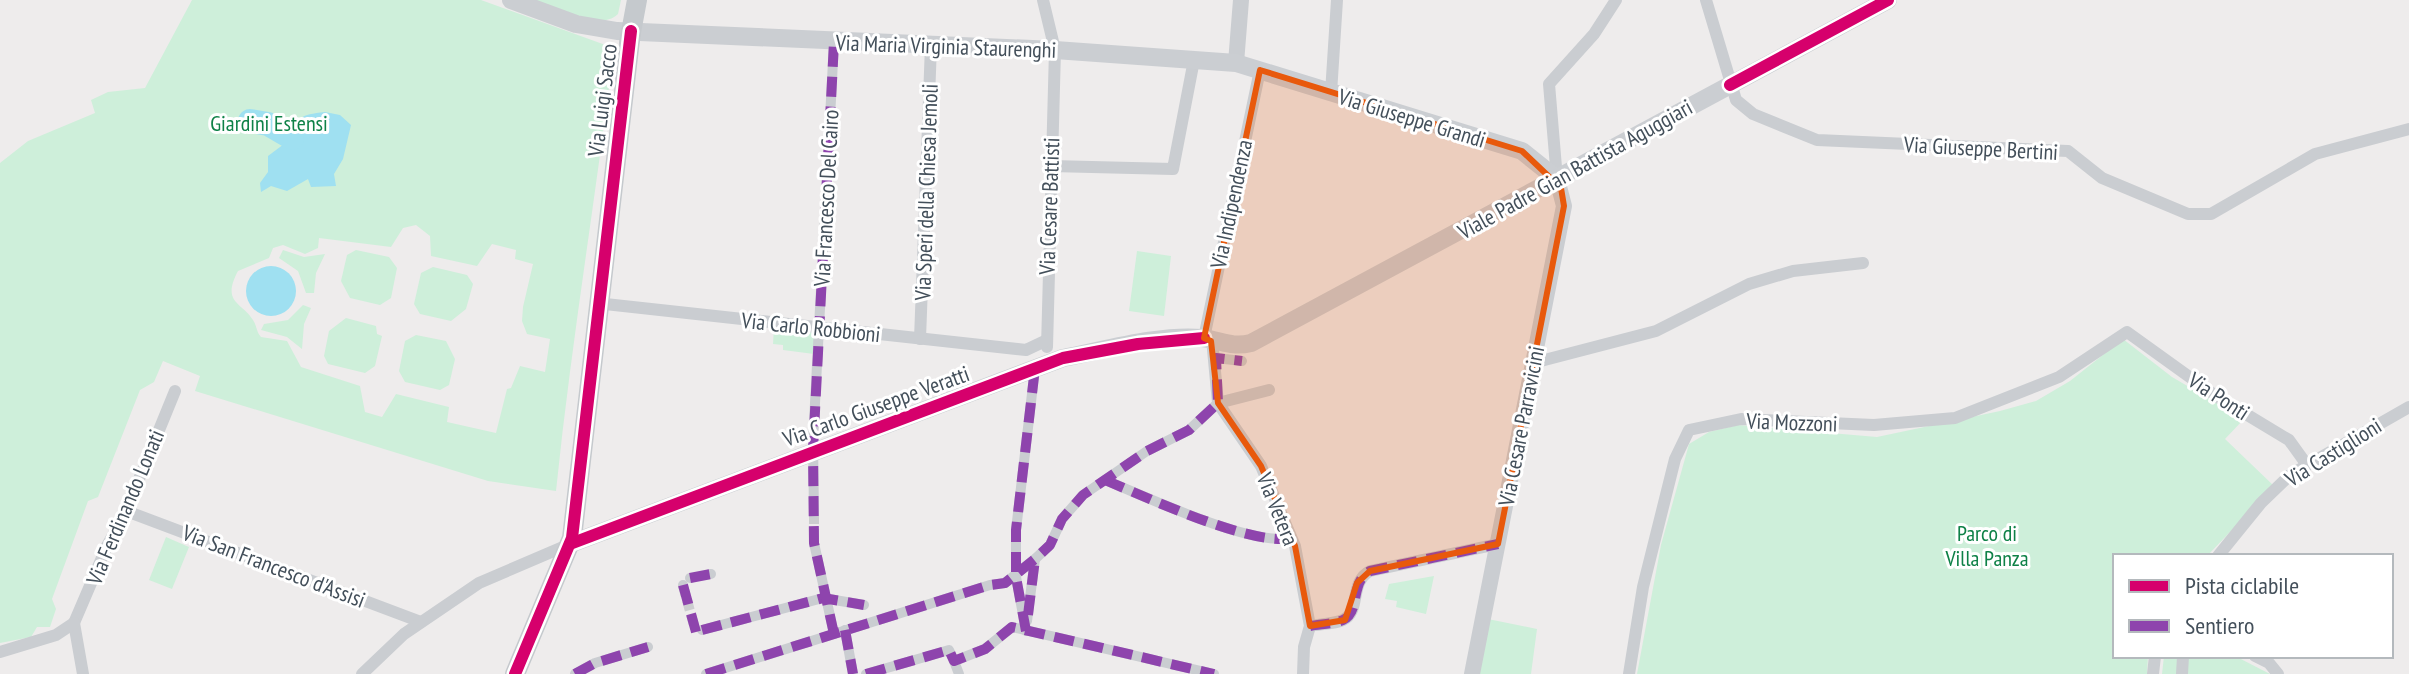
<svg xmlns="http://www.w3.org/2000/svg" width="2409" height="674" viewBox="0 0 2409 674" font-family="'PT Sans Narrow',sans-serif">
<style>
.green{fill:#ceefda;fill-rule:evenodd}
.water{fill:#9fe0f1}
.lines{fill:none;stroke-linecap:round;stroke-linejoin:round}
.river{stroke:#9fe0f1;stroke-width:24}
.pedestrian-tunnel{stroke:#cccdcf;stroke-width:10;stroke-dasharray:10 5;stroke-linecap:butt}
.pedestrian{stroke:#cacdd1;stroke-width:10}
.minor{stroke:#cacdd1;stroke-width:12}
.tertiary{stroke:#cacdd1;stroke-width:16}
.secondary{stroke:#cbced2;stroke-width:18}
.primary{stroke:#c5c9cd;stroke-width:20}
.quiet{stroke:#8e44ad;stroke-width:10;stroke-dasharray:20 10;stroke-linecap:butt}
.cycleway-casing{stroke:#fff;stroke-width:17}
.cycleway{stroke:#d6006c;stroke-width:12}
.marked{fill:#e8590c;fill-opacity:0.2;stroke:#e8590c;stroke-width:6;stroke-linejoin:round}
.labels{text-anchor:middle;stroke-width:6;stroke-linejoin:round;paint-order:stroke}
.street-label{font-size:22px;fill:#434f5a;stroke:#fff}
.park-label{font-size:22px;fill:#0e8147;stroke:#fff}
</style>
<rect width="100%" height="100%" fill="#eeecec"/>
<g class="green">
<path d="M192,0H481L611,47L613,56C595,202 571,345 556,491L488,481L195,391L200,376L163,361L154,382L140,390L98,497L88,501L52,599L56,609L50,627H37L31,637L0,643V163L28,141L95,113L91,100L108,92L145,88ZM416,225L430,236L431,256L477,266L492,244L516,250L515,259L533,264L523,307L522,321L527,334L550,339L545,372L520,366L511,388L507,389L496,433L447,422L449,407L396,394L382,417L365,412L360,386L301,367L287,341L261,337C256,331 257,326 253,320C242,302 221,303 238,271L269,258L273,248L283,245L305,254L318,248L319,238L391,247L403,228Z"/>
<path d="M532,0H621L618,14C598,33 554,8 532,0Z"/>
<path d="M283,250L304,257L325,254L316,273L314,293H306L298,271L279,258Z"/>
<path d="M356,250L389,257L397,268L391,298L380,305L350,298L341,281L347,255Z"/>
<path d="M1137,251L1171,256L1164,316L1129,311Z"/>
<path d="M433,267L467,275L473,284L466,309L451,321L420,314L414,304L421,273Z"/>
<path d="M303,305L311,308L304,324L302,349L287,337L261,330L264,324L288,320Z"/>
<path d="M346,318L376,326L377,334L382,336L375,366L365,373L328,364L324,356L329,331Z"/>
<path d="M774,327L814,331V354L783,350V345L773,344Z"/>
<path d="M416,335L446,341L455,359L449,385L440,390L405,382L399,371L405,341Z"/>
<path d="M2123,339L2172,377L2244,419L2225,439L2274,486L2207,556H2115V656H2148L2147,674H1637L1661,545L1689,444L1709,432L1738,425L1877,437L2000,411L2036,401L2070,381Z"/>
<path d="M166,537L189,547L172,589L149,580Z"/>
<path d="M1434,576L1426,614L1396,607L1397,601L1385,599L1389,584Z"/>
<path d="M1488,619L1537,629L1531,674H1477Z"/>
<path d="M2164,656H2235L2270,674H2162Z"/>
</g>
<g class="water">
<path d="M325,112L340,115L351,125L343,159L334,174L336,186L311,187L308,179L287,191L271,186L261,192L260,183L268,172V156L292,138C299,116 299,115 325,112Z"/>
<circle cx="271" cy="291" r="25"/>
</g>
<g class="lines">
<path class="river" d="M250,121L268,124L292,138"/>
<g class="pedestrian-tunnel">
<path d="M814,514V543"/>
<path d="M683,586L695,629"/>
</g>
<g class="pedestrian">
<path d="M1216,367V358L1242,361"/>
<path d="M1105,480C1146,497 1253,547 1292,538"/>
<path d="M814,514L813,441L834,42"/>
<path d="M814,543L834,634"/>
<path d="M710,574H711"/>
<path d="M690,578H691"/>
<path d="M683,585V586"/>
<path d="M1027,621L1035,559"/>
<path d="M702,630L823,598L864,605"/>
<path d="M845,630L853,674"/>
<path d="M1026,631L1016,577V530L1035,368"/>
<path d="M954,661L959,674"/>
<path d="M575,674L595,663L648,647"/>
<path d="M706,674L990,585L1005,583L1035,559L1050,545L1062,519L1083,495L1147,451L1189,430L1218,403V399"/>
<path d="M866,674L949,650L954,661L985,649L1012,627L1214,674"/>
</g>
<g class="minor">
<path d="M1043,0L1055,50L1047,347"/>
<path d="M1706,0L1736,100L1753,114L1817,140L2068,151L2102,178L2188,214H2211L2315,154L2409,129"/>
<path d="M1331,93L1337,0"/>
<path d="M1051,166L1173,169L1194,60"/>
<path d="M1557,179L1549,84L1594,34L1616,0"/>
<path d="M596,303L1026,350L1045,341"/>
<path d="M1204,338L1260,70"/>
<path d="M920,339L931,45"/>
<path d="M1212,339L1218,403L1261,466L1295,546L1310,626L1304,647L1303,674"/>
<path d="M1533,363L1656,331L1749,284L1793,271L1863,263"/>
<path d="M1218,403L1269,390"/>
<path d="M126,511L421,622"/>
<path d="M2218,556L2261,503L2290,475L2409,407"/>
<path d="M74,623L107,546L126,511L175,391"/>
<path d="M74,623L83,674"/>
<path d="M1310,626C1320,624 1334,624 1343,620C1361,612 1349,582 1370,571L1498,544"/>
<path d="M0,652L56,635L74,623"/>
<path d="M2255,656L2269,663L2278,674"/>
<path d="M362,674L404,634L479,583L570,544"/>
<path d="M1629,674L1643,587L1675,459L1689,430L1741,419L1874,425L1955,418L2059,377L2127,332L2216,396L2289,440L2307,465"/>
<path d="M2153,674L2155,656"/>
<path d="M2182,674L2183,656"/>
</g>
<g class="tertiary">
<path d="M1236,63L1241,0"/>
<path d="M1472,674L1564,206L1557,179"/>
</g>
<g class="secondary">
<path d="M511,0L576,24L617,31L1055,50L1236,63L1522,151L1557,179"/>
<path d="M570,544L1063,358C1105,350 1160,334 1202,338C1221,340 1231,348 1251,343L1888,0"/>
</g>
<g class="primary">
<path d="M629,43L637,0"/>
<path d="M515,674L572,538L631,31"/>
</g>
<g class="quiet">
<path d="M1105,480C1146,497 1253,547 1292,538"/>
<path d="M690,578L711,574"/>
<path d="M683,585L696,632"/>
<path d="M1028,615L1035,559"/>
<path d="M1310,626C1320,624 1334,624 1343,620C1361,612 1349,582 1370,571L1498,544"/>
<path d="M702,630L823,598L864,605"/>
<path d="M845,630L853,674"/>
<path d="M1026,631L1016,577V530L1035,368"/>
<path d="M834,634L814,543L813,450L834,42"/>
<path d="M575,674L595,663L648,647"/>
<path d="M706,674L990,585L1005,583L1035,559L1050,545L1062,519L1083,495L1147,451L1189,430L1218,403L1216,358L1242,361"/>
<path d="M866,674L949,650L954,661L985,649L1012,627L1214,674"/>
</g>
<g class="cycleway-casing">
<g id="cycleway">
<path d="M1730,85L1888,0"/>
<path d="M570,544L1063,358L1138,344L1204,338"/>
<path d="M515,674L572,538L631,31"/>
</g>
</g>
<use href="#cycleway" class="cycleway"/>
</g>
<path class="marked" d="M1260,70L1522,151L1561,188L1564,206L1498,544L1370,571L1357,583L1345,620L1310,626L1295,546L1261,466L1218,403L1211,341L1204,338Z"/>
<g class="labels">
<g class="street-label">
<text transform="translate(946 46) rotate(2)" y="8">Via Maria Virginia Staurenghi</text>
<text transform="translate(602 100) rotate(-83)" y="8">Via Luigi Sacco</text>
<text transform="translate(1412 118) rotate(17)" y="8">Via Giuseppe Grandi</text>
<text transform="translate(1981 148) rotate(3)" y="8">Via Giuseppe Bertini</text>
<text transform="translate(1575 169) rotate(-29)" y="8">Viale Padre Gian Battista Aguggiari</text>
<text transform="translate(926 192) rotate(-88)" y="8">Via Speri della Chiesa Jemoli</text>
<text transform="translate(826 198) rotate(-87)" y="8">Via Francesco Del Cairo</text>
<text transform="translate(1231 204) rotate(-78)" y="8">Via Indipendenza</text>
<text transform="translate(1049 206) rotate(-88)" y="8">Via Cesare Battisti</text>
<text transform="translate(811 327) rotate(6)" y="8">Via Carlo Robbioni</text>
<text transform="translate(2219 396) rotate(33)" y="8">Via Ponti</text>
<text transform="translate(876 406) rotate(-20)" y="8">Via Carlo Giuseppe Veratti</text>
<text transform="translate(1792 422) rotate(2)" y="8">Via Mozzoni</text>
<text transform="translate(1521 426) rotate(-79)" y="8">Via Cesare Parravicini</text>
<text transform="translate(2333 452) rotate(-32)" y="8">Via Castiglioni</text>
<text transform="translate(125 507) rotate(-67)" y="8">Via Ferdinando Lonati</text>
<text transform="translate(1278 509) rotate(68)" y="8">Via Vetera</text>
<text transform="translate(274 566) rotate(21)" y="8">Via San Francesco d'Assisi</text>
</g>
<g class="park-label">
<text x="269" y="131">Giardini Estensi</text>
<text x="1987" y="541">Parco di<tspan x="1987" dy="25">Villa Panza</tspan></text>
</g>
</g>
<rect x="2113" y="554" width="280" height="104" fill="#ffffff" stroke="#b4b9bd" stroke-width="2"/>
<rect x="2129" y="580" width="40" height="12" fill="#d6006c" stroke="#b4b9bd" stroke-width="2"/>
<text x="2185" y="594" font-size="24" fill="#434f5a">Pista ciclabile</text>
<rect x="2129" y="620" width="40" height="12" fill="#8e44ad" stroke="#b4b9bd" stroke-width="2"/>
<text x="2185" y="634" font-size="24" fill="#434f5a">Sentiero</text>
</svg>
